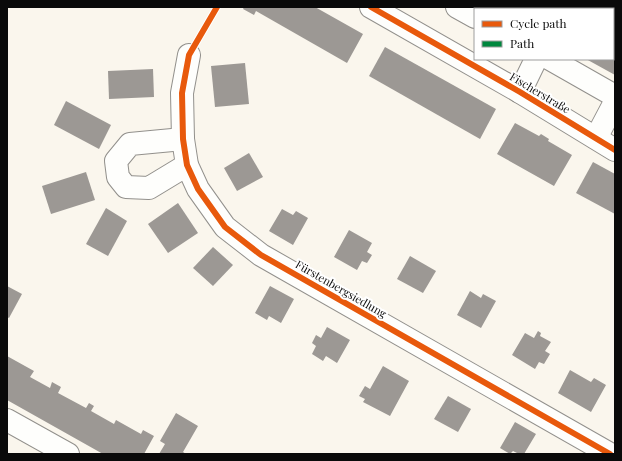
<svg xmlns="http://www.w3.org/2000/svg" width="622" height="461" viewBox="0 0 622 461" font-family="'Playfair Display',serif">
<style>
.building{fill:#9c9894}
.lines{fill:none;stroke-linecap:round;stroke-linejoin:round}
.minor-casing{stroke:#92908c;stroke-width:24}
.minor{stroke:#fefefc;stroke-width:22}
.quiet{stroke:#00873e;stroke-width:5;stroke-dasharray:10 5;stroke-linecap:butt}
.cycleway-casing{stroke:#fff;stroke-width:8}
.cycleway{stroke:#e8590c;stroke-width:6}
.labels{text-anchor:middle;stroke-width:4;stroke-linejoin:round;paint-order:stroke}
.street-label{font-size:11px;fill:#0a0a0a;stroke:#fff}
</style>
<rect width="100%" height="100%" fill="#faf6ed"/>
<g class="building">
<path d="M244,7H315L363,34L347,63L256,11L254,15L243,9Z"/>
<path d="M613,41L615,42V75L586,59H613Z"/>
<path d="M385,47L496,109L480,139L369,76Z"/>
<path d="M245,63L249,104L215,107L211,66Z"/>
<path d="M153,69L154,97L109,99L108,71Z"/>
<path d="M66,101L111,125L99,149L54,125Z"/>
<path d="M515,123L539,136L541,134L549,139L548,141L572,155L554,186L497,154Z"/>
<path d="M249,153L263,177L237,191L224,168Z"/>
<path d="M593,162L615,174V214L576,193Z"/>
<path d="M86,172L95,200L51,214L42,186Z"/>
<path d="M178,203L198,233L168,253L148,224Z"/>
<path d="M106,208L127,221L108,256L86,244Z"/>
<path d="M282,209L293,215L296,211L308,218L293,245L269,231Z"/>
<path d="M349,230L372,243L367,252L372,255L367,263L362,261L357,270L334,257Z"/>
<path d="M213,247L233,265L213,286L193,268Z"/>
<path d="M410,256L436,271L423,293L397,279Z"/>
<path d="M7,286L22,294L9,318L7,317Z"/>
<path d="M270,286L294,299L281,323L269,316L267,320L255,313Z"/>
<path d="M470,291L481,298L483,294L496,301L481,328L457,315Z"/>
<path d="M327,327L350,340L337,363L326,356L323,361L312,354L316,346L312,343L316,335L321,338Z"/>
<path d="M538,331L541,333L540,336L551,342L545,351L550,354L544,364L539,362L535,369L512,355L525,333L534,338Z"/>
<path d="M7,356L34,371L30,377L50,388L52,382L61,387L58,393L86,408L89,403L94,406L91,411L114,424L116,420L141,434L143,430L154,436L144,454H103L7,400Z"/>
<path d="M383,366L409,381L390,416L363,402L365,399L359,396L365,386L370,389Z"/>
<path d="M570,370L591,382L594,378L606,385L591,412L558,393Z"/>
<path d="M448,396L471,409L458,432L434,419Z"/>
<path d="M176,413L198,426L183,452L186,454H159L165,444L160,441Z"/>
<path d="M515,422L536,434L524,454H519L513,451L510,454L500,448Z"/>
</g>
<g class="lines">
<g class="minor-casing">
<g id="minor">
<path d="M371,7L520,92L615,150"/>
<path d="M457,7L475,17"/>
<path d="M189,55L182,93L183,139L187,165L198,189L225,227L261,255L610,454"/>
<path d="M550,59L615,96"/>
<path d="M520,92L536,59"/>
<path d="M596,138L615,102"/>
<path d="M183,139L130,144L116,161L118,177L126,187L149,188L187,165"/>
<path d="M7,420L68,454"/>
</g>
</g>
<use href="#minor" class="minor"/>
<path class="quiet" d="M544,9L545,7"/>
<g class="cycleway-casing">
<g id="cycleway">
<path d="M217,7L189,55L182,93L183,139L187,165L198,189L225,227L261,255L610,454"/>
<path d="M371,7L520,92L615,150"/>
</g>
</g>
<use href="#cycleway" class="cycleway"/>
</g>
<g class="labels">
<g class="street-label">
<text transform="translate(540 93) rotate(31)" y="4">Fischerstraße</text>
<text transform="translate(341 289) rotate(30)" y="4">Fürstenbergsiedlung</text>
</g>
</g>
<rect width="622" height="461" fill="none" stroke="#0a0a0a" stroke-width="16"/>
<rect x="474" y="8" width="140" height="52" fill="#ffffff" stroke="#9d9d9d"/>
<rect x="482" y="21" width="20" height="6" fill="#e8590c" stroke="#9d9d9d"/>
<text x="510" y="28" font-size="12" fill="#0a0a0a">Cycle path</text>
<rect x="482" y="41" width="20" height="6" fill="#00873e" stroke="#9d9d9d"/>
<text x="510" y="48" font-size="12" fill="#0a0a0a">Path</text>
</svg>
